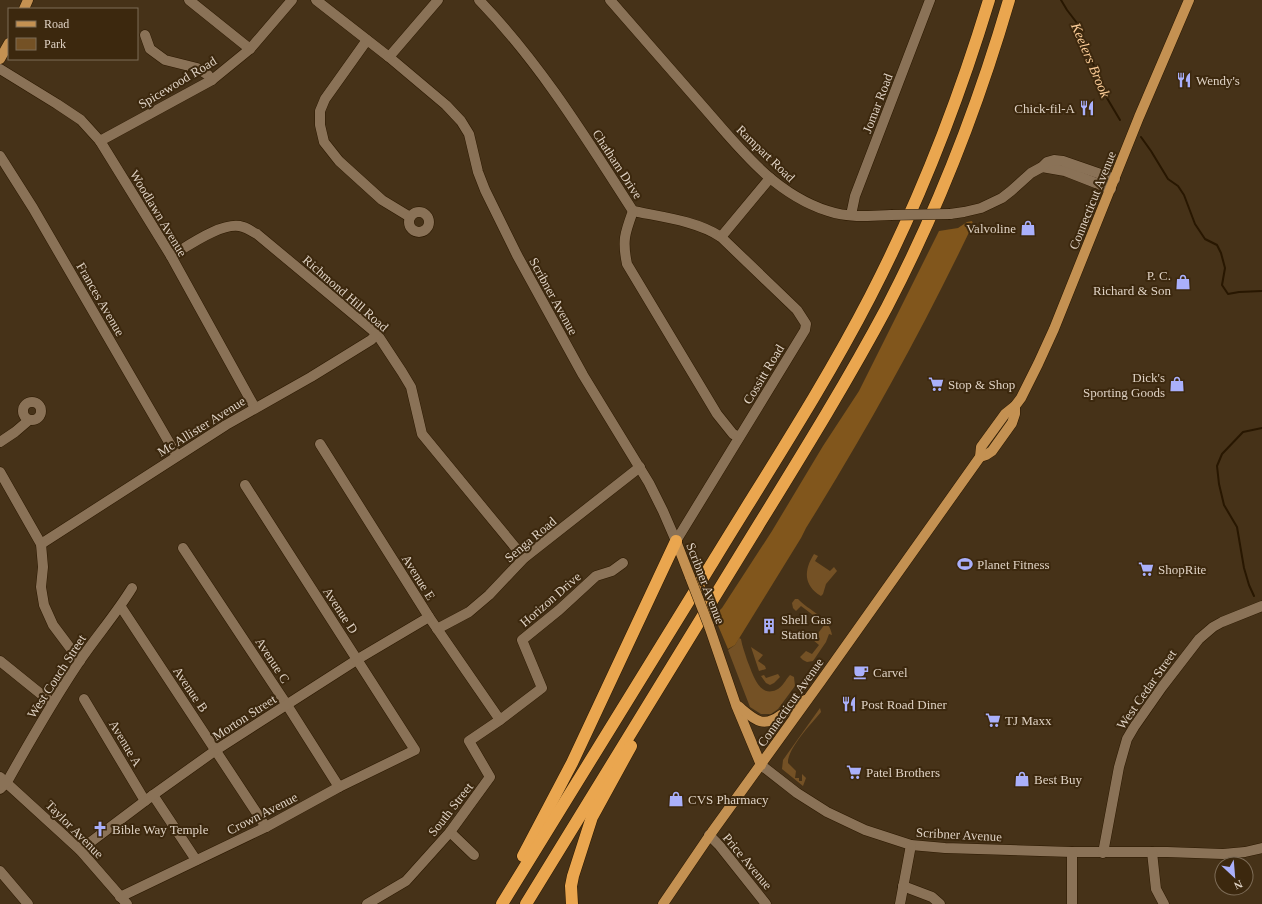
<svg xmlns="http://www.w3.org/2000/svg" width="1262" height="904" viewBox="0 0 1262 904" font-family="'Times New Roman',serif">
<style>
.green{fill:#745125}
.forest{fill:#81561c}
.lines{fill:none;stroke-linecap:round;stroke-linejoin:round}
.stream{stroke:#281701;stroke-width:2}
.minor-casing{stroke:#2c1901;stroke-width:11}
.major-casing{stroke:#2c1901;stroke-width:11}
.highway-casing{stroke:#2c1901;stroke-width:13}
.minor{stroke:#8a7257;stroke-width:10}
.major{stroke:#c49152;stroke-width:10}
.highway{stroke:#eaa64f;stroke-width:12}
.minor-bridge-casing{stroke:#2c1901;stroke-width:11;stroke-linecap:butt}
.major-bridge-casing{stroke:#2c1901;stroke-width:11;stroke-linecap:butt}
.minor-bridge{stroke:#8a7257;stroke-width:10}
.major-bridge{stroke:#c49152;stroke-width:10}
.labels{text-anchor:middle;stroke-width:4;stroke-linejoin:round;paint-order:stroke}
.poi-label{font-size:13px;fill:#dfd2c4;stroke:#3c280e;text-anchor:start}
.street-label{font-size:13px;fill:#dfd2c4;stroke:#3c280e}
.water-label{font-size:14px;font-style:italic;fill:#fccd98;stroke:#3c280e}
</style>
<rect width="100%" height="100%" fill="#463218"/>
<g class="green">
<path d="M814,554L818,556L815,561L830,571L834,567L837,571L826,584L823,594L821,596C803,585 804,570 814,554Z"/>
<path d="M795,599H798C808,610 830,618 832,635L829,634L826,642L813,661L807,662L803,660L800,657L806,651L812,654L819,645L813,640L825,624L801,606L796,611L793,608L792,603Z"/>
<path d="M739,638L741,639C742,646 745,653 747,660C752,671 758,698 776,690C783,687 785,680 790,675L794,677L795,686L778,709L771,714H761L750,707L728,650L735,645Z"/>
<path d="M751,647L763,655L758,661L765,666L766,669L759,671Z"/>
<path d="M778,674L780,677L774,683L770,685L766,683L761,676L764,675L766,678Z"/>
<path d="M820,708L821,712C812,723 787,749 788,763L796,771L795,778H799V781H802V774L806,778L803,786L782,769L783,760Z"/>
</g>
<path class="forest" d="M972,221L973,224C923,329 867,430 806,528L801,538L735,645L728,649L714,616L722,608L772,531L823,446L859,391L939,231L958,228L967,222Z"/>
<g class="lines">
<g class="stream">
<path d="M1061,0L1067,10L1077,23L1098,76L1101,88L1120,120"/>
<path d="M1141,137L1151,151L1168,179L1178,186L1184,195L1195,224L1205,239L1217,245L1221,253L1225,268L1222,285L1228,294L1239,292L1262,291"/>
<path d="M1254,596L1249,585L1244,568L1237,527L1224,505L1219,484L1217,466L1222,454L1243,432L1262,428"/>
</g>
<g class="minor-casing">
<g id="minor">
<path d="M189,0L250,49"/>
<path d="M316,0L389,57L446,105L461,121L469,134L478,172L485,190L517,255L583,375L649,483L663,511L676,541"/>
<path d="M479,0C540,63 586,138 633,211"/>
<path d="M610,0C640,34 670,69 700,103C738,146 772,193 828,211C848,218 871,216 891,215"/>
<path d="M145,35L150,49L165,60L197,68L208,75L212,80"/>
<path d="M367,40L325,99L320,111V125L324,142L339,161L382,200L410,217"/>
<path d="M389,57L438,0"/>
<path d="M0,69L57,104L81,120L100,141L171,256L255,408"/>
<path d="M100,141L212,80L250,49L292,0"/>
<path d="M0,156L33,208L177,456"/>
<path d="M1042,167L1065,171L1111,189"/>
<path d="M633,211C662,217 697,221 721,237L797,310L806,324L805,330L676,541"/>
<path d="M633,211C625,233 622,240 627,264L717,414L733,434L739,437"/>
<circle cx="419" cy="222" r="10"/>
<path d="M950,214L964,212L981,208L1002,198L1011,191L1031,173L1042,167L1047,162L1054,160L1063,161L1115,179"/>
<path d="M851,215L855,196L930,0"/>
<path d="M721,237L770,178"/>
<path d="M171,256C188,246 224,220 243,227C248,228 252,232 257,234L377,334L402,372L411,387L422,434L524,558"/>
<circle cx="32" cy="411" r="9"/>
<path d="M0,442L15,432L29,420"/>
<path d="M320,444L429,617L500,720"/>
<path d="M0,472L41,544L43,567L41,587L44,605L53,625L80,661"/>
<path d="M41,544L226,425L311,377L371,340L377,334"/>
<path d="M183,548L287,705L339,787"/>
<path d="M121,607L266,827"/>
<path d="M437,629L469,612L489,595L524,558L640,467"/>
<path d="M0,661L52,703"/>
<path d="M84,699L145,801"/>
<path d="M761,765L797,793L827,812L865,830L911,845L945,848L1072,852H1167L1223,854L1245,852L1262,848"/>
<path d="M0,777L80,850L127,904"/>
<path d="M0,789L7,782C30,741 53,701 79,662C96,637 116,614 132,588"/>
<path d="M153,795L196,860"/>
<path d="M450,832L474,855"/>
<path d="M709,835L719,845L766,904"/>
<path d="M80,850L153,795L216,750L358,659L429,617"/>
<path d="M1072,852V904"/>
<path d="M1152,852L1156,889L1164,904"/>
<path d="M1103,853L1119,767L1127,739L1134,727L1162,687L1199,639L1213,627L1222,622L1262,606"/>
<path d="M0,871L28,904"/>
<path d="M903,886L932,897L940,904"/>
<path d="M120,897L266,827L339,787L415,750L245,485"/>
<path d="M367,904L406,881L450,832L490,777L469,741L500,720L542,688L522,640L559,610L596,576L612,571L623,563"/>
<path d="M900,904L911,845"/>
</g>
</g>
<g class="major-casing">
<g id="major">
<path d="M24,9L28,0"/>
<path d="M0,59L9,43"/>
<path d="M980,457L986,455L992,451L1012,423L1015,414V406"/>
<path d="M676,541L690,577"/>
<path d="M709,626L736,705L761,765"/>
<path d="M738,706C754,719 762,729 781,715C788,710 797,705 805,700"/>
<path d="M663,904L712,832L821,681L980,457L981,447L1005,414L1015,406L1021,398L1038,364L1054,329L1139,117L1189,0"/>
</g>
</g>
<g class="highway-casing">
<g id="highway">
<path d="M523,856L572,763L676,541"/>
<path d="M502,904C573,789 643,675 714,560C767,473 823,388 870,297C919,202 958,102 989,0"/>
<path d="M526,904C595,791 664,678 734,565C786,480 840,395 887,307C938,209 978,106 1009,0"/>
<path d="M572,904L571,886L573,876L592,817L631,746"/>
</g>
</g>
<use href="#minor" class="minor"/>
<use href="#major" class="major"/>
<use href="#highway" class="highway"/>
<g class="minor-bridge-casing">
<path id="minor-bridge" d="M891,215L950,214"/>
</g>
<g class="major-bridge-casing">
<path id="major-bridge" d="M690,577L709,626"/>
</g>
<use href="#minor-bridge" class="minor-bridge"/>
<use href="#major-bridge" class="major-bridge"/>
</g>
<defs>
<g id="restaurant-bare" transform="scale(1.2)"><path d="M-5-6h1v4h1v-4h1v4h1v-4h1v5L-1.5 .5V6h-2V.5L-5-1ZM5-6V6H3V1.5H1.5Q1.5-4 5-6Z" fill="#aab0fb" stroke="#3c280e" stroke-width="2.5" paint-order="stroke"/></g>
<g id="shop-bare" transform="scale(1.2)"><path d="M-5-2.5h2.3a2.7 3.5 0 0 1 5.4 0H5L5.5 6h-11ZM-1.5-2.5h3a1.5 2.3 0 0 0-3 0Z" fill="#aab0fb" stroke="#3c280e" stroke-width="2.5" paint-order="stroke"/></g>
<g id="supermarket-bare" transform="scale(1.2)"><path d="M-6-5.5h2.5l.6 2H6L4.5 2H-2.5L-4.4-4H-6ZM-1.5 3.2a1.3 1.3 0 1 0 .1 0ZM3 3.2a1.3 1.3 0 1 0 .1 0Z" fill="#aab0fb" stroke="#3c280e" stroke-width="2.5" paint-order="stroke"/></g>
<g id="stadium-bare" transform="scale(1.2)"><path d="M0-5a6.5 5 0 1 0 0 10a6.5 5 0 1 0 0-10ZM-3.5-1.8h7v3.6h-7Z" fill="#aab0fb" stroke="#3c280e" stroke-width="2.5" paint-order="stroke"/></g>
<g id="building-bare" transform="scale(1.2)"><path d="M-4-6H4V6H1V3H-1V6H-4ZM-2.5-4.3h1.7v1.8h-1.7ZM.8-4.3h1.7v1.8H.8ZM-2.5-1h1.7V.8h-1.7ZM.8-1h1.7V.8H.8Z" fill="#aab0fb" stroke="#3c280e" stroke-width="2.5" paint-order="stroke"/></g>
<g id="cafe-bare" transform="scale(1.2)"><path d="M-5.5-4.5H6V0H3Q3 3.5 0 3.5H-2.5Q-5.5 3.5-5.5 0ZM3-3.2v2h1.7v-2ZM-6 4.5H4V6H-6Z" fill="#aab0fb" stroke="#3c280e" stroke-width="2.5" paint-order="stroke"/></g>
<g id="church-bare" transform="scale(1.2)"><path d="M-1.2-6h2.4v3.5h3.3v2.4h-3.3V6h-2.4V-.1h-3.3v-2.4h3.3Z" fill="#aab0fb" stroke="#3c280e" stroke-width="2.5" paint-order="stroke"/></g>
</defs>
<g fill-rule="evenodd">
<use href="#restaurant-bare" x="1184" y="80"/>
<use href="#restaurant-bare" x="1087" y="108"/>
<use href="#shop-bare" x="1028" y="228"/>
<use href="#shop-bare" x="1183" y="282"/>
<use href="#supermarket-bare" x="936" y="384"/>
<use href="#shop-bare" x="1177" y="384"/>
<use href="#stadium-bare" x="965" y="564"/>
<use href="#supermarket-bare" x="1146" y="569"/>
<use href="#building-bare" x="769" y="626"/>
<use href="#cafe-bare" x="861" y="672"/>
<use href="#restaurant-bare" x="849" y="704"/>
<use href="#supermarket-bare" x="993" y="720"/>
<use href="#supermarket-bare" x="854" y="772"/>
<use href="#shop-bare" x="1022" y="779"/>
<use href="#shop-bare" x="676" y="799"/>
<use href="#church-bare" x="100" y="829"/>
</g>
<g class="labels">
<g class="poi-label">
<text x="1196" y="85">Wendy's</text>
<text x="1075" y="113" text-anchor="end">Chick-fil-A</text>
<text x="1016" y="233" text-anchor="end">Valvoline</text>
<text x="1171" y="280" text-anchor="end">P. C.<tspan x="1171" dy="15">Richard &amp; Son</tspan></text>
<text x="1165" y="382" text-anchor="end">Dick's<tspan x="1165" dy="15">Sporting Goods</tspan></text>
<text x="948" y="389">Stop &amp; Shop</text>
<text x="977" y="569">Planet Fitness</text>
<text x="1158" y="574">ShopRite</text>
<text x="781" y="624">Shell Gas<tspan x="781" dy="15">Station</tspan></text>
<text x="873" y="677">Carvel</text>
<text x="861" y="709">Post Road Diner</text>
<text x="1005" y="725">TJ Maxx</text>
<text x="866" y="777">Patel Brothers</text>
<text x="1034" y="784">Best Buy</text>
<text x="688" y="804">CVS Pharmacy</text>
<text x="112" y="834">Bible Way Temple</text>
</g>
<g class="street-label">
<text transform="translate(177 82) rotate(-31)" y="5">Spicewood Road</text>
<text transform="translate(877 103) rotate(-69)" y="5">Jomar Road</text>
<text transform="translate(766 153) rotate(44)" y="5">Rampart Road</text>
<text transform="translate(618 164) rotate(57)" y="5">Chatham Drive</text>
<text transform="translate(1092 200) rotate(-68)" y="5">Connecticut Avenue</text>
<text transform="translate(159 213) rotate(59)" y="5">Woodlawn Avenue</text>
<text transform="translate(346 293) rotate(41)" y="5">Richmond Hill Road</text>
<text transform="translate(554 296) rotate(61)" y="5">Scribner Avenue</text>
<text transform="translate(101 299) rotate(60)" y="5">Frances Avenue</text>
<text transform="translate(763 374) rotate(-59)" y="5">Cossitt Road</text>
<text transform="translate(201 426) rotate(-32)" y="5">Mc Allister Avenue</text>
<text transform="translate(530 539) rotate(-40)" y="5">Senga Road</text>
<text transform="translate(419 577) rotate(58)" y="5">Avenue E</text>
<text transform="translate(706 583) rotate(69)" y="5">Scribner Avenue</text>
<text transform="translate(550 599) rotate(-41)" y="5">Horizon Drive</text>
<text transform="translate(341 610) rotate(57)" y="5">Avenue D</text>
<text transform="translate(273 660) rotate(57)" y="5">Avenue C</text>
<text transform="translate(56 676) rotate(-57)" y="5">West Couch Street</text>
<text transform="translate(191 689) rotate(56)" y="5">Avenue B</text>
<text transform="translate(1146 689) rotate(-55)" y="5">West Cedar Street</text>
<text transform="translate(790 702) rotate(-55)" y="5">Connecticut Avenue</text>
<text transform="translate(244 717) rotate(-33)" y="5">Morton Street</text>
<text transform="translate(126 743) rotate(59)" y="5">Avenue A</text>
<text transform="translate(450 809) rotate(-52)" y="5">South Street</text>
<text transform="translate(262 813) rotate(-27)" y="5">Crown Avenue</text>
<text transform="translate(75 829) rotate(45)" y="5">Taylor Avenue</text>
<text transform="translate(959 834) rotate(3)" y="5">Scribner Avenue</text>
<text transform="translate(748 861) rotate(50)" y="5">Price Avenue</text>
</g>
<g class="water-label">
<text transform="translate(1091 60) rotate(67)" y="5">Keelers Brook</text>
</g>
</g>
<rect x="8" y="8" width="130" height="52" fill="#3c280e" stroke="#7d6c57"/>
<rect x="16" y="21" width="20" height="6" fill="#c49152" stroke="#7d6c57"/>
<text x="44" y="28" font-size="12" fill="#dfd2c4">Road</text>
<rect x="16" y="38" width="20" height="12" fill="#745125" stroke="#7d6c57"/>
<text x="44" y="48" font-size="12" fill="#dfd2c4">Park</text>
<g transform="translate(1234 876) rotate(154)"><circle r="19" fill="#3c280e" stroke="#7d6c57"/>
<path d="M0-3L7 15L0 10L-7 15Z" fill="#aab0fb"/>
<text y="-6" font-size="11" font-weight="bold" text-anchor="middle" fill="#dfd2c4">N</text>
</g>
</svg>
